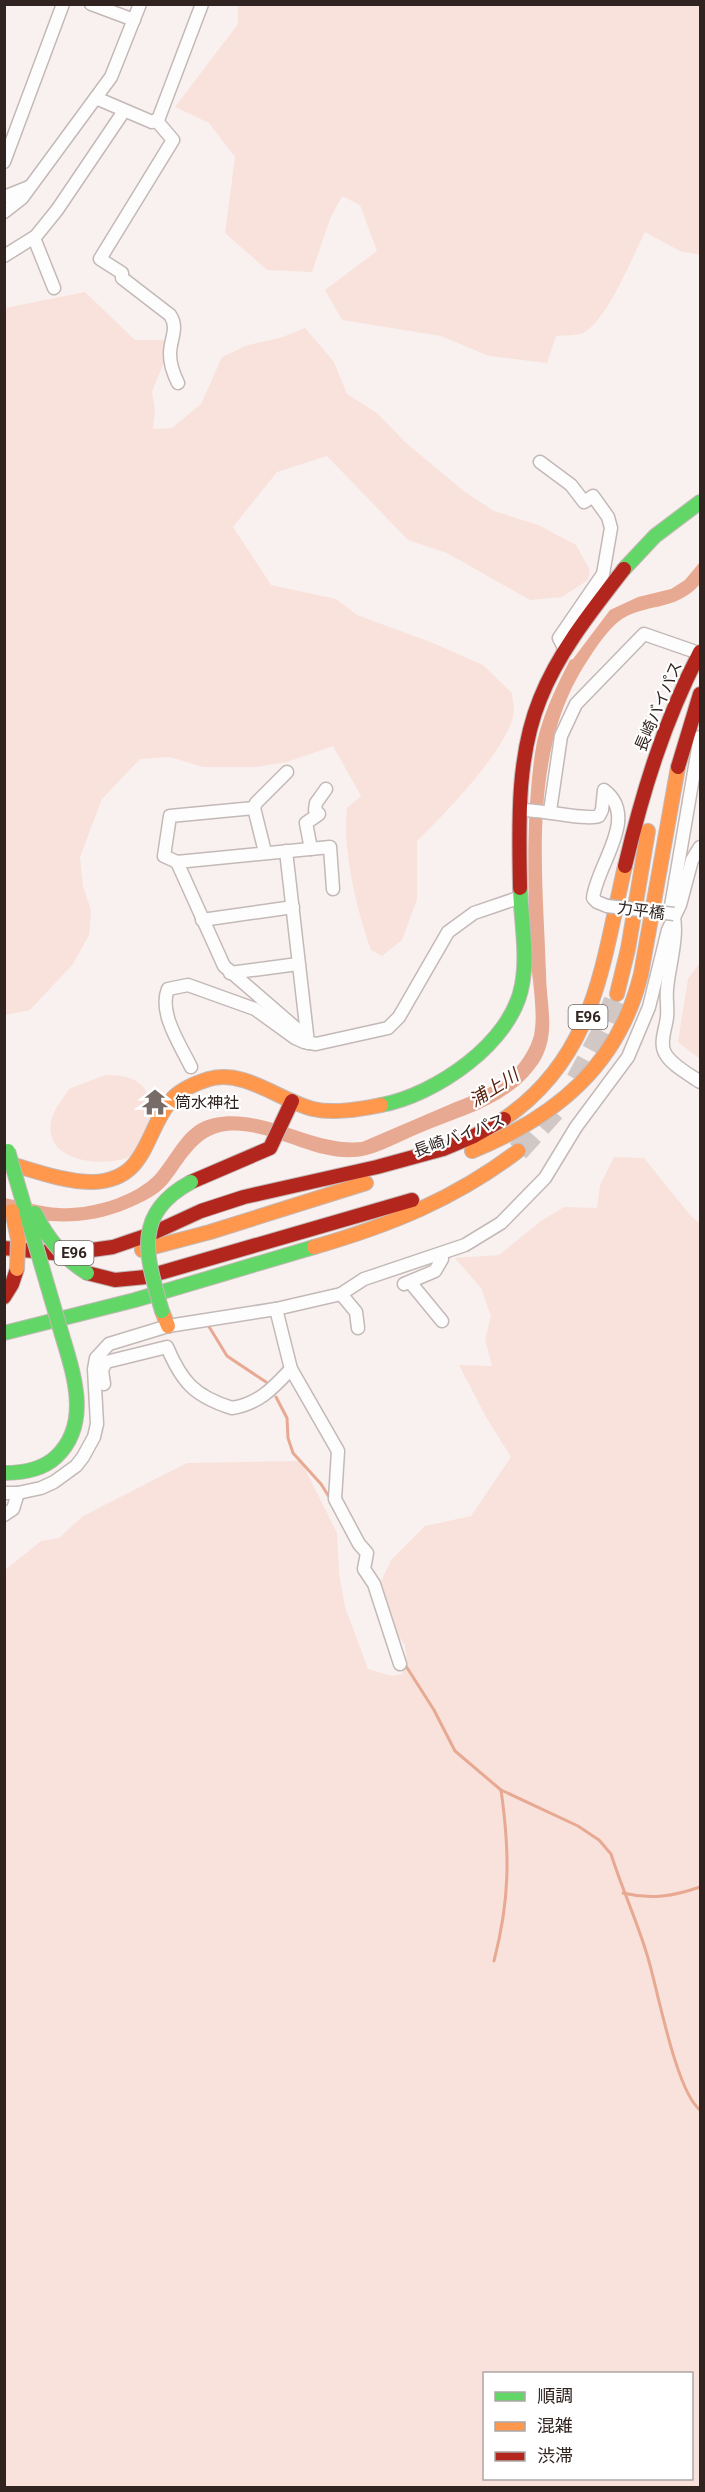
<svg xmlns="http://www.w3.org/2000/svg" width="705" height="2492" viewBox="0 0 705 2492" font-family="Roboto,'Noto Sans JP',sans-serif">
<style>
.green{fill:#f8e2db;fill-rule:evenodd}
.water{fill:#e8a993}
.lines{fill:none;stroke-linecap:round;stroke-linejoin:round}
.stream{stroke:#e8a993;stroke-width:3}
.highway-tunnel{stroke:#d1c8c6;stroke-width:22;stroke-dasharray:22 11;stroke-linecap:butt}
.street-casing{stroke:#c3b9b7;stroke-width:15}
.fast-casing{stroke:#c3b9b7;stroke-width:16}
.slow-casing{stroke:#c3b9b7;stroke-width:16}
.jam-casing{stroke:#c3b9b7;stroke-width:16}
.street{stroke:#fefdfd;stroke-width:12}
.fast{stroke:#63d668;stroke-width:14}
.slow{stroke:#ff974d;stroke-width:14}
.jam{stroke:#b3261e;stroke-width:14}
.street-bridge-casing{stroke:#c3b9b7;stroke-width:15;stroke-linecap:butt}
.fast-bridge-casing{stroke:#c3b9b7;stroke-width:16;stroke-linecap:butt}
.slow-bridge-casing{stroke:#c3b9b7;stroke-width:16;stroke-linecap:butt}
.street-bridge{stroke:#fefdfd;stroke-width:12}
.fast-bridge{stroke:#63d668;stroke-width:14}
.slow-bridge{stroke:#ff974d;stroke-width:14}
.labels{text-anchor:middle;stroke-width:4.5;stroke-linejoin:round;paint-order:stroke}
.shield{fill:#fff;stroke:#6f6663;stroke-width:1.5}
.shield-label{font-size:15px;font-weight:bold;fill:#312420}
.street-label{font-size:16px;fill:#312420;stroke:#fff}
.poi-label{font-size:16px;fill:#312420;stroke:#fff;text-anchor:start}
.water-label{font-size:18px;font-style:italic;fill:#59220e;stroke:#fff}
</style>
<rect width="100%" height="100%" fill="#f9f1ef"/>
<g class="green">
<path d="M238,5H700V255L680,251L645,232C633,255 605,327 580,334C572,336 564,335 556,336L547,363L489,356L441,336L342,320L325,290L377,251L360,205L342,196L330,219L312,272L267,270L225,233L235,157L209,123L175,107L238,24Z"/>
<path d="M85,292L135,340H165L163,364L152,392L155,410L153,429L172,428L201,404L222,357L248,345L283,337L305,328L334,362L347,394L377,413L405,442L465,492L494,511L538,525L576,545L590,570L588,580L562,597L530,600L447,553L408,540L327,456L277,472L233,527L271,585L336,599L357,615L433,643L483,665L512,693C512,698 514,705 514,711C511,746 443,816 417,841V899L402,940L382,956L371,950C357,911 342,849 347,808L361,796L333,746L287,762L256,767H203L170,757L140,759L102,799L80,857L83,886L91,910L89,935L73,964L30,1010L5,1015V308Z"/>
<path d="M700,962V1059L678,1042L688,979Z"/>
<path d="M105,1075C124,1075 144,1078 149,1099C153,1113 153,1135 143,1148C126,1170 42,1169 51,1121C53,1110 63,1099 69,1089Z"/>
<path d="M614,1157L644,1158L690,1215L700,1224V2487L5,2488V1570L41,1541L59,1538L83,1516L187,1463L301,1461L337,1533L339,1573L345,1607L368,1669L392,1676L402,1674L407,1663L405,1645L392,1627L380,1584L391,1560L425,1526L471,1516L511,1457L486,1417L459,1365L492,1366L485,1339L491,1316L481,1288L455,1258L499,1255L541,1221L564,1207L597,1208L600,1185ZM484,2374H692V2478H484Z"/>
</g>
<path class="water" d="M700,562V584C675,613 643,602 618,622C604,633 586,662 577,678C529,765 543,877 546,973C546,1003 556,1031 541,1059C534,1071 522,1084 510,1092C484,1111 450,1120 420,1133C403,1140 385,1150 367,1155C319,1167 274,1126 226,1131C196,1135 185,1162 168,1183C157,1196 144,1201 129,1208C84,1227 51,1222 5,1216L4,1198C22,1201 41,1207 59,1208C90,1210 135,1197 156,1174C174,1153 184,1124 214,1118C267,1108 312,1147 362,1142C390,1130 418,1118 446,1106C469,1096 496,1088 514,1070C523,1060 531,1047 534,1035C539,1012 531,973 530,949C528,883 526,818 535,753C540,720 555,689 570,660L573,659L610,610L638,597L671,589L685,580Z"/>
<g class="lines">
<g class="stream">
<path d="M208,1325L227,1356L266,1382"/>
<path d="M276,1397L287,1418L288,1438L293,1453L321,1484L331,1500"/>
<path d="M404,1663L434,1710L455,1751L501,1790L578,1826L599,1840L611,1854C622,1889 638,1923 648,1958C658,1991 676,2091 700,2110"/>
<path d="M623,1893C651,1900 674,1896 700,1887"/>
<path d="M494,1961C510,1899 510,1853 501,1790"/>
</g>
<g class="highway-tunnel">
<path d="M577,1080L603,1031L617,994"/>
<path d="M518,1151L554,1111"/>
</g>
<g class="street-casing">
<g id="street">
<path d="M91,4L134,20"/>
<path d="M96,98L152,122L158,120L202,4"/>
<path d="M156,120L173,140L100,259L122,273V278L170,315C179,328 170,339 170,354C170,364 174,375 178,383"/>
<path d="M4,162L63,4"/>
<path d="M4,197L29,187"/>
<path d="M4,212L22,198L111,77L140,4"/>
<path d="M34,238L54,288"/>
<path d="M4,256L36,236L57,210L124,111"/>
<path d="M540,462L571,485L584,502L593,496L608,517L611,528L603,574L559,638L565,650"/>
<path d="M700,737L671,906C681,931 669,964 667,989C666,998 668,1008 667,1017C666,1028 659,1043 665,1053C671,1065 689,1074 700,1082"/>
<path d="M254,808L256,803L287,772"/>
<path d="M520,810C540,809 586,821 599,816L602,810L604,790C640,817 597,864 593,898L597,902L607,906"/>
<path d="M550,811L561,736L576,704L644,634L693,651"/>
<path d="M311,849L306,823L319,814L315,810L316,803L326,789"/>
<path d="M286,851L308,1043"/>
<path d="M265,852L254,808L170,816L164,856L177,862L330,847L333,889"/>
<path d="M177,862L224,966L298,1030L305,1042L316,1044L388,1028L399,1017L448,932L474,913L521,897"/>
<path d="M202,920L293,907"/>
<path d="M230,973L298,964"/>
<path d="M191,1067C181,1046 158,1013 168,989L188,985L255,1009L295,1038L304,1042"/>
<path d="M410,1282L442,1321"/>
<path d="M404,1284L435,1271L442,1259L440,1254"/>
<path d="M341,1294L356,1312L358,1328"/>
<path d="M276,1309L291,1369L338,1451L335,1499L359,1544L367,1553L364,1569L374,1584L400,1664"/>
<path d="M104,1384L102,1370L106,1362L167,1347C182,1382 194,1396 232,1408C259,1404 274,1387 291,1369"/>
<path d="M4,1493H18L41,1488L54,1482L76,1466L83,1457L94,1437L97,1424L94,1369L96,1358L109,1344L168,1326L276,1309L341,1294L364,1279L465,1245L501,1223L545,1178L576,1127L628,1057L649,1007L668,930L680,905L692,860L700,847"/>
<path d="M4,1515L13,1509L18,1493"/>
</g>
</g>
<g class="fast-casing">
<g id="fast">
<path d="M624,569L655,536L700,502"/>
<path d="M381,1105C435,1095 512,1043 522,985C528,954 521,920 520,888"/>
<path d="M4,1333L135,1300L314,1247"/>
<path d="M4,1473C23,1473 42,1470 56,1457C91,1424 74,1375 62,1335"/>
</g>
</g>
<g class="slow-casing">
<g id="slow">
<path d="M617,994L628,949L648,831"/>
<path d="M504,1119C595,1057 602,965 625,866"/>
<path d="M472,1151C556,1117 619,1065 641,974L678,767"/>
<path d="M4,1162C33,1170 63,1182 93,1182C149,1180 144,1130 173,1098C183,1088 196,1083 209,1079C245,1069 280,1101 313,1109C334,1114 360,1109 381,1105"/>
<path d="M314,1247C390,1225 455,1199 518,1151"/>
<path d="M142,1250L210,1232L366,1183"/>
<path d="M162,1311L168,1326"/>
</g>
</g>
<g class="jam-casing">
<g id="jam">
<path d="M678,767L700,694"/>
<path d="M625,866C643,790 664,722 700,652"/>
<path d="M520,888C519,826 516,758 540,699C559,651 593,609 624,569"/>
<path d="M191,1182L270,1148L292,1101"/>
<path d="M4,1248L63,1254L113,1247L151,1234L201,1211L244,1197L377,1167L443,1149L474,1136L504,1119"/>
<path d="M87,1273L115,1280L146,1277L412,1200"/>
<path d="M4,1297L12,1284L17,1269"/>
</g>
</g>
<use href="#street" class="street"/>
<use href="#fast" class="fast"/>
<use href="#slow" class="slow"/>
<use href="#jam" class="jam"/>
<g class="street-bridge-casing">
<path id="street-bridge" d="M607,906L674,914"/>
</g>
<g class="fast-bridge-casing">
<g id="fast-bridge">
<path d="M8,1151L62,1335"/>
<path d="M35,1213C47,1238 63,1258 87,1273"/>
<path d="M162,1311C146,1256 132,1214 191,1182"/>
</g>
</g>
<g class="slow-bridge-casing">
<path id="slow-bridge" d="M12,1211L18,1239L17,1269"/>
</g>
<use href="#street-bridge" class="street-bridge"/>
<use href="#fast-bridge" class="fast-bridge"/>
<use href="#slow-bridge" class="slow-bridge"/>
</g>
<defs>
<g id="temple-bare" transform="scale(2.07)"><path d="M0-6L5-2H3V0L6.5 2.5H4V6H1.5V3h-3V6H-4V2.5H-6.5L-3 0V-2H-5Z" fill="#776c68" stroke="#fff" stroke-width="2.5" paint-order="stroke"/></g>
</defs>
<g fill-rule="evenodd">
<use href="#temple-bare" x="155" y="1102"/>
</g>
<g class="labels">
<g class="shield">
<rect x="568.5" y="1005" width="39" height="24" rx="4.5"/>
<rect x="54.5" y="1241" width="39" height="24" rx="4.5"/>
</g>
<g class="shield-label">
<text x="588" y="1022">E96</text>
<text x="74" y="1258">E96</text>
</g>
<g class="street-label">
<text transform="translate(658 706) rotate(-67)" y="6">長崎バイパス</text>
<text transform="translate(641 910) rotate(7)" y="6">力平橋</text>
<text transform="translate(459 1135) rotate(-20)" y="6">長崎バイパス</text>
</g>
<g class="poi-label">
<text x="175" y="1108">筒水神社</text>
</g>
<g class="water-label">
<text transform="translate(494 1088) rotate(-32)" y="6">浦上川</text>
</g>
</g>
<rect width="705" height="2492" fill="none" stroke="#312420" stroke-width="12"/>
<rect x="483" y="2372" width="210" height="108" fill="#ffffff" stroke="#ada7a6" stroke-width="1.5"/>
<rect x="495" y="2392" width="30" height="9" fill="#63d668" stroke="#ada7a6" stroke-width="1.5"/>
<text x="537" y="2402" font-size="18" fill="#312420">順調</text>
<rect x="495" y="2422" width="30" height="9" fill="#ff974d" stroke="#ada7a6" stroke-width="1.5"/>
<text x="537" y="2432" font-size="18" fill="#312420">混雑</text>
<rect x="495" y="2452" width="30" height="9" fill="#b3261e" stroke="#ada7a6" stroke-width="1.5"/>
<text x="537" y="2462" font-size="18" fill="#312420">渋滞</text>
</svg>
